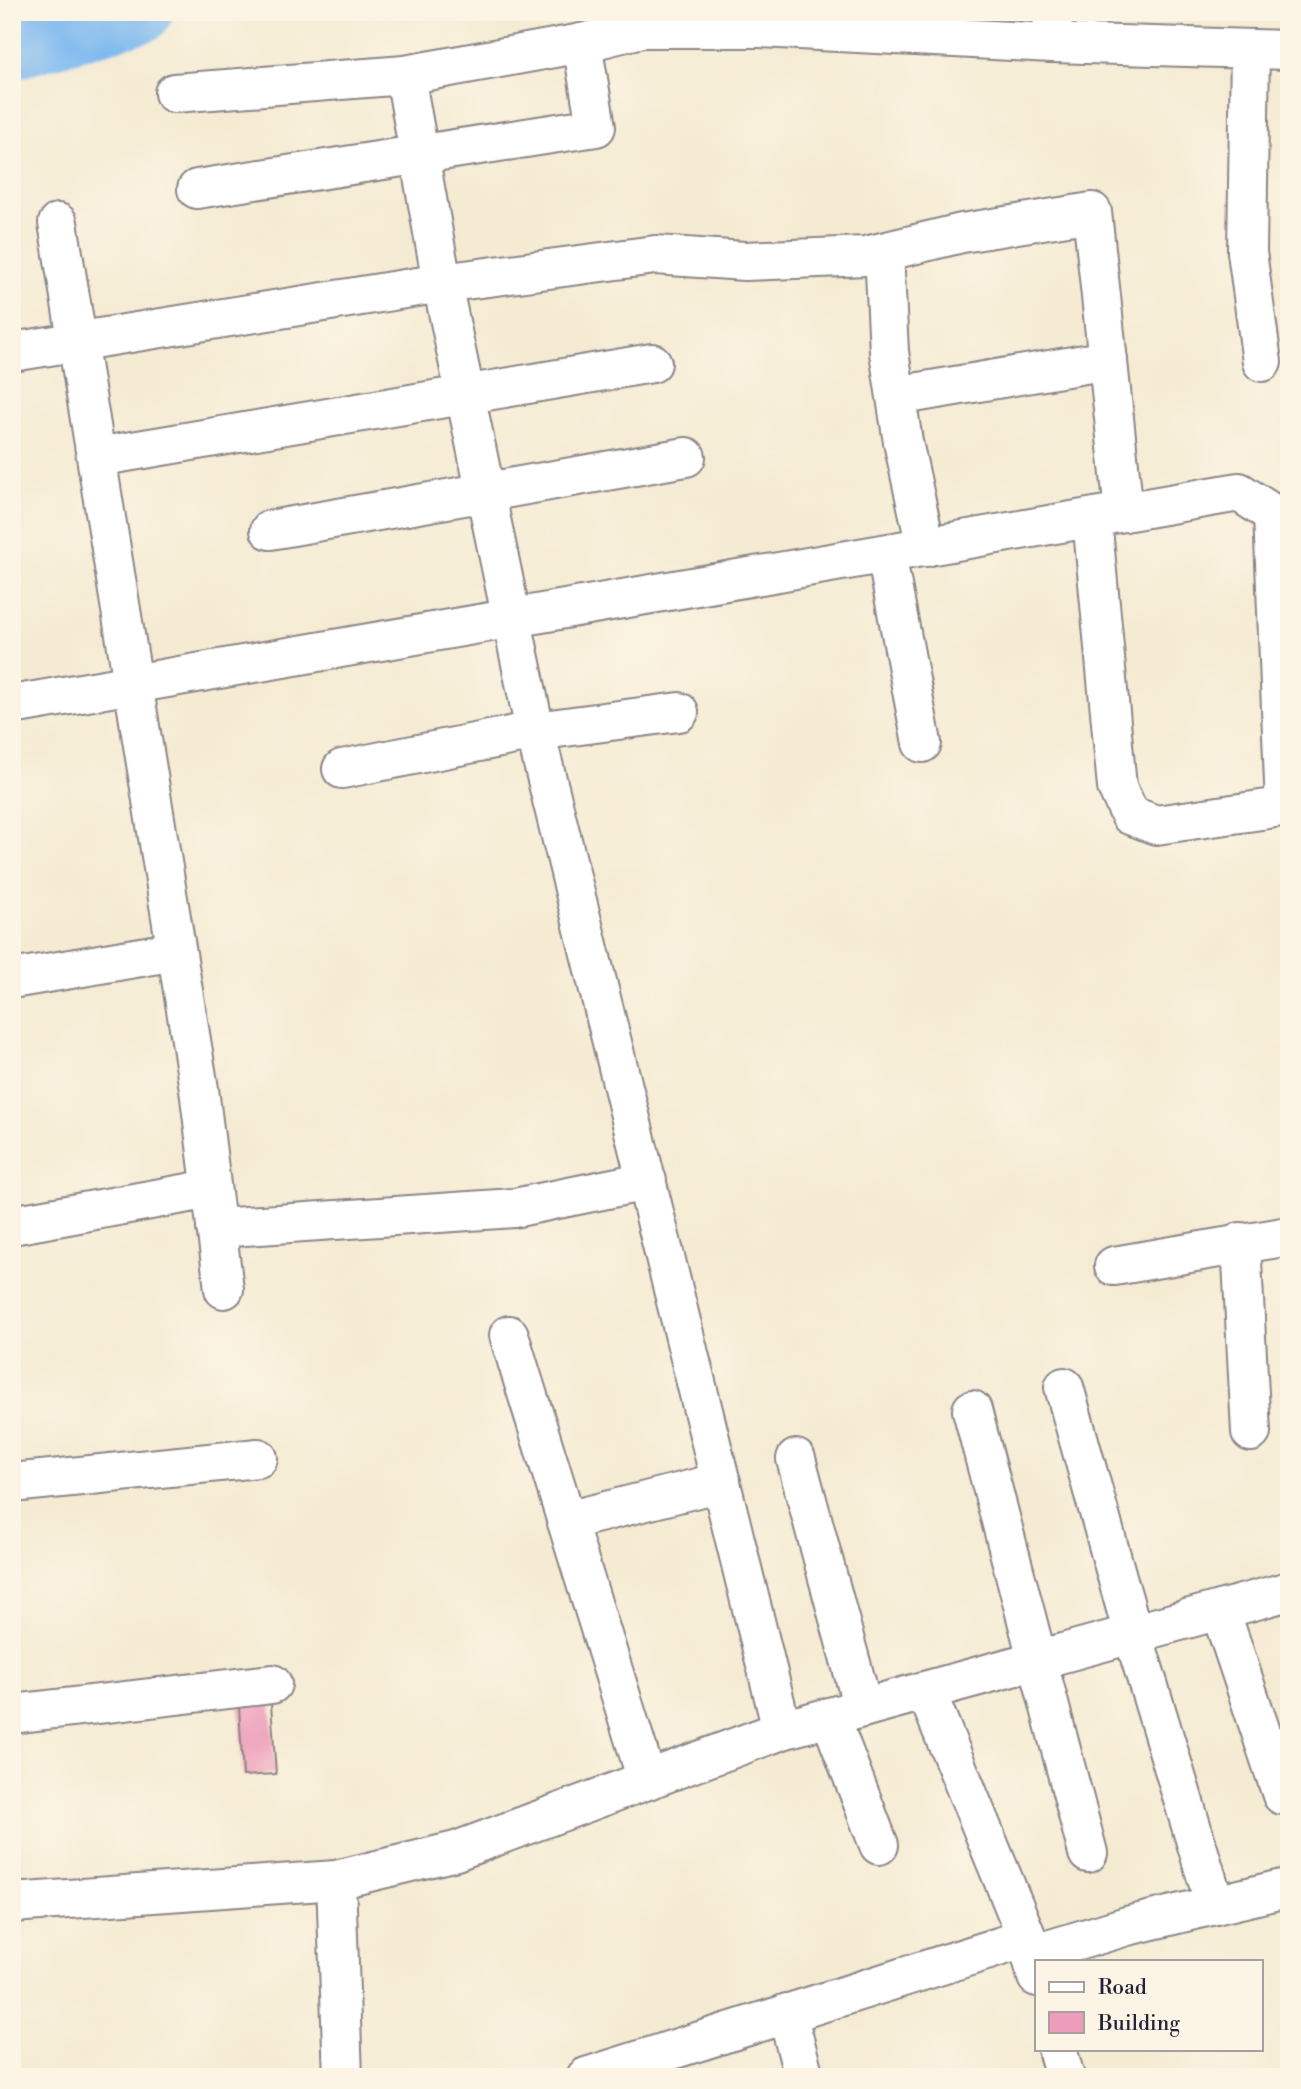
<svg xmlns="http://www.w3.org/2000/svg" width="1301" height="2089" viewBox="0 0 1301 2089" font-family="'Libre Bodoni',serif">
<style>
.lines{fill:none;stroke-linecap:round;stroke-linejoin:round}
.river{stroke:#7db9f0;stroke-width:61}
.building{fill:#ed9cba}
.minor-casing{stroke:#8c8687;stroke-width:42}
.minor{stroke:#fff;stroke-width:38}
</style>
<rect width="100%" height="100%" fill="#fcf5e5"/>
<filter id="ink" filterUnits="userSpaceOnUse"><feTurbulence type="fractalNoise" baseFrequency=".0143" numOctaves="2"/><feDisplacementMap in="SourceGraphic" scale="14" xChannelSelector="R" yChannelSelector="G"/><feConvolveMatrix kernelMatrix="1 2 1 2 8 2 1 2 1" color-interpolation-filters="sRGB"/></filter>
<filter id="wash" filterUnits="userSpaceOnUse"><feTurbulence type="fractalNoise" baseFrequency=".00686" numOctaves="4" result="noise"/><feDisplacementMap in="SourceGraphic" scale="28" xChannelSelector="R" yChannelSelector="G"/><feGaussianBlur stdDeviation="1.57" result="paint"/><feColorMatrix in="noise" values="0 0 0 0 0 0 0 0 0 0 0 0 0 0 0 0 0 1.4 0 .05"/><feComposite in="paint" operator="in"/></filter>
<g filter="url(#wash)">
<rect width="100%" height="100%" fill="#f5ebd3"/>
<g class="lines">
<path class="river" d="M12,49L142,12"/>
</g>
<g id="blocks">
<path class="building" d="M271,1704L276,1774L243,1776L239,1706Z"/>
</g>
</g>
<g filter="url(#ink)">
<use href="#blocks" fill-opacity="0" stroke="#8c8687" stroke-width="2"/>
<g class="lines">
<g class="minor-casing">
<g id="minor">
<path d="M1053,12L1052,43L1289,50"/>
<path d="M1250,49L1247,252L1262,362"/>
<path d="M405,75L442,283L655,255L745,261L866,256L962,233L1092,212L1124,512"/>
<path d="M174,93L405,75L582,43L642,28H760L1052,43"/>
<path d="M197,189L596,127L582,43"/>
<path d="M58,223L199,1089L224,1289"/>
<path d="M884,252L889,352L903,442L926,547"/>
<path d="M12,352L442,283L535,731L782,1730"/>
<path d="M896,396L1108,360"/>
<path d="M97,457L652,363"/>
<path d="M1092,518L1117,787L1130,815L1156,825L1289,806"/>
<path d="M270,530L686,457"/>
<path d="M886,554L922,743"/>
<path d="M12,705L1239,492L1273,514L1285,807"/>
<path d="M342,769L535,731L679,712"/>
<path d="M12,979L176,951"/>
<path d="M12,1225L211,1189"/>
<path d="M216,1228L514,1208L647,1181"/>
<path d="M1241,1242L1251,1432"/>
<path d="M1114,1266L1289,1236"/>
<path d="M509,1335L647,1780"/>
<path d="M1064,1387L1133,1634L1215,1905"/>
<path d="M972,1410L1088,1853"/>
<path d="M796,1459L863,1708"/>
<path d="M12,1483L258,1458"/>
<path d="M567,1521L721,1482"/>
<path d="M1220,1610L1282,1795"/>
<path d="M926,1691L1027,1938L1037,1977"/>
<path d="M12,1714L272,1684"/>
<path d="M830,1717L879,1845"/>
<path d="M336,1880L343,2077"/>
<path d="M12,1903L336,1880L456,1851L782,1730L1289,1591"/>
<path d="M1031,1955L1127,1926L1282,1889"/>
<path d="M787,2013L804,2077"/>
<path d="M1057,2049L1065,2077"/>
<path d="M586,2077L1027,1938"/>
</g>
</g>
<use href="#minor" class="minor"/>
</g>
</g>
<rect width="1301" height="2089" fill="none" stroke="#fcf5e5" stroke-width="42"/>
<rect x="1035" y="1960" width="228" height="91" fill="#fcf5e5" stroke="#a5a1a1" stroke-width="2"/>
<rect x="1049" y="1982" width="35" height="10" fill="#ffffff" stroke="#a5a1a1" stroke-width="2"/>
<text x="1098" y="1994" font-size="21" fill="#22223b">Road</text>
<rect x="1049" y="2012" width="35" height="21" fill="#ed9cba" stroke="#a5a1a1" stroke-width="2"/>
<text x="1098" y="2030" font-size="21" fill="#22223b">Building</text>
</svg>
